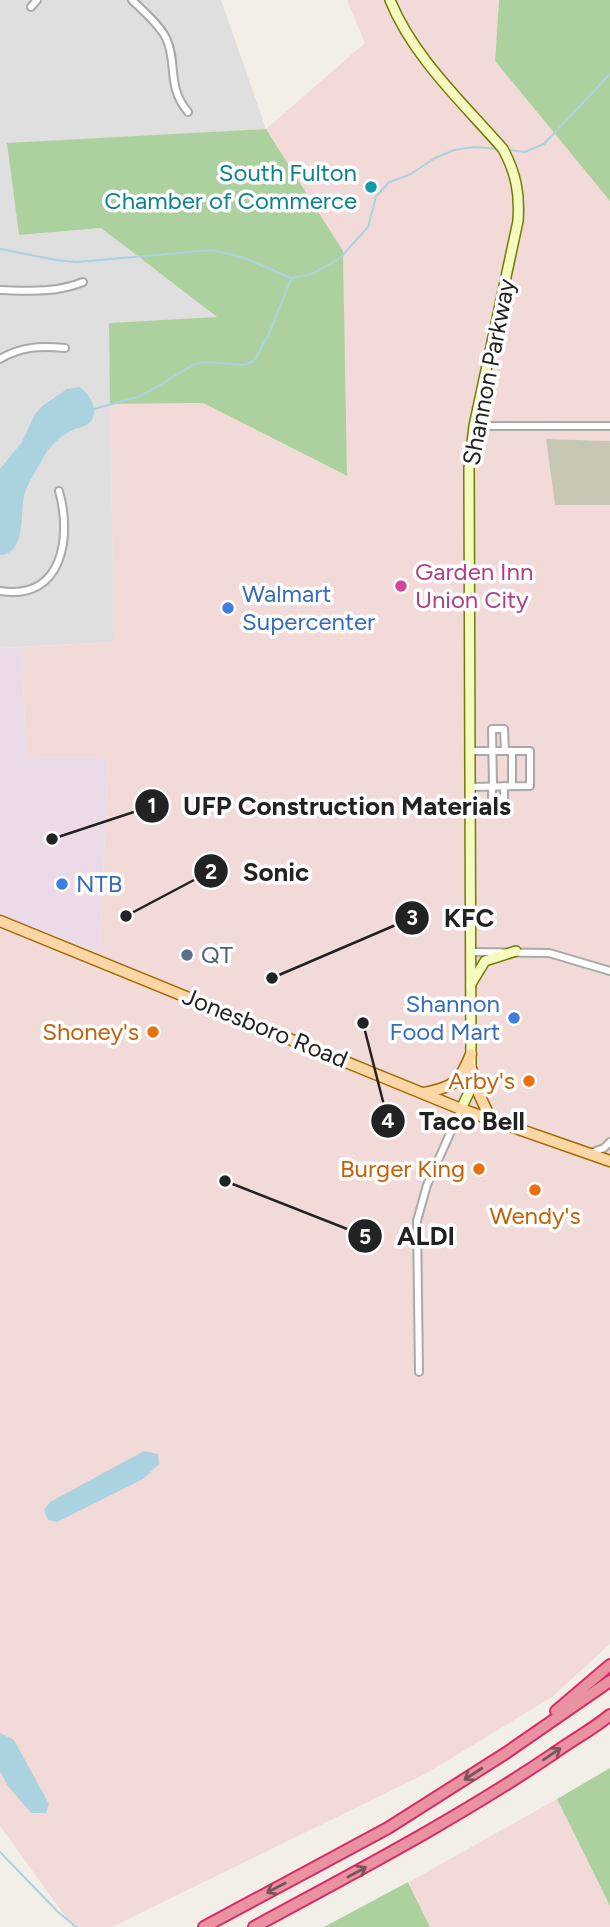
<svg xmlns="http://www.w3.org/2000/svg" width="610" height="1927" viewBox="0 0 610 1927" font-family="Figtree,sans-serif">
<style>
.residential{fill:#e0dfdf}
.commercial{fill:#f2dad9}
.industrial{fill:#ebdbe8}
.construction{fill:#c7c7b4}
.forest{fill:#add19e}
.water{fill:#aad3df}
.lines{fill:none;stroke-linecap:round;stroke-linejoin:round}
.stream{stroke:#aad3df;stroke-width:2}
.street-casing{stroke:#a9a9a9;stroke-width:10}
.secondary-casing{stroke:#707d05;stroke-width:12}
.primary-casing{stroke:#a06b00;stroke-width:13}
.highway-casing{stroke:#dc2a67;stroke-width:14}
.street{stroke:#fff;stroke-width:6}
.secondary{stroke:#f7fabf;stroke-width:9}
.primary{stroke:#fcd6a4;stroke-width:10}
.highway{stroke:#e892a2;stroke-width:10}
.oneway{stroke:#7b545c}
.culture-dot{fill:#0f9aa8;stroke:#fff;stroke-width:2.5}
.hotel-dot{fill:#d1479c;stroke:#fff;stroke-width:2.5}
.shop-dot{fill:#3f7fe0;stroke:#fff;stroke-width:2.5}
.service-dot{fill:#5c6f8a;stroke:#fff;stroke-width:2.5}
.food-dot{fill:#e8710a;stroke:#fff;stroke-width:2.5}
.labels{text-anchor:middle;stroke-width:7;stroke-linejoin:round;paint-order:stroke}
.culture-label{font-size:24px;fill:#0d838f;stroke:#fff;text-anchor:end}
.street-label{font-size:24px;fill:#222;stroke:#fff}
.hotel-label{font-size:24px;fill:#b23c85;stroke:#fff;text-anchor:start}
.shop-label{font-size:24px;fill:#366cbe;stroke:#fff;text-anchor:start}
.service-label{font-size:24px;fill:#4e5e75;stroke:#fff;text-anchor:start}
.food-label{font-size:24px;fill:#c56008;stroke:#fff;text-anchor:end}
.leader{fill:none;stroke:#222;stroke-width:2.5}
.callout-dot{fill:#222;stroke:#fff;stroke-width:2.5}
.mark-label{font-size:21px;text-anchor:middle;font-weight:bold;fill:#fff}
.callout-label{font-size:26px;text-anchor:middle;font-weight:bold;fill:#222;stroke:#fff;stroke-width:7;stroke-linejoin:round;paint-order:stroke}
</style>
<rect width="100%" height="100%" fill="#f2efe9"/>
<path class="residential" d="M0,0H221L266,129L8,144L19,235L101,228L218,318L109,324L114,642L0,648Z"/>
<g class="commercial">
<path d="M347,0H499L495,61L610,201V441L546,439L555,505H610V1644L552,1697L427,1773L112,1927H73L0,1826V920L31,927L100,952L108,757L26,758L22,647L114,642L110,404L203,403L346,476L343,251L266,129L365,43Z"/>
<path d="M557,1799L610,1906V1927H430L409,1882Z"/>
</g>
<path class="industrial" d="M22,647L26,758L108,757L100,952L31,927L0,920V648Z"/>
<path class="construction" d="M546,439L610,441V505H555Z"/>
<g class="forest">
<path d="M499,0H610V201L495,61Z"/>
<path d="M266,129L343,251L347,476L203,403L110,404L109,323L217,317L101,228L19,235L7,143Z"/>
<path d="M610,1768V1906L557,1799Z"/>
<path d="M408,1882L430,1927H324Z"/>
</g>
<g class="water">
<path d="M79,387C90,393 101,413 89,423C86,426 79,428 75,429C61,435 50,445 43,458C37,469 27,484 24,496C20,515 26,554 0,555V469L22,442L35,414L42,406L67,389Z"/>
<path d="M144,1451L158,1454L159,1464L143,1479L57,1522L48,1520L44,1510L50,1502Z"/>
<path d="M0,1733L14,1740L49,1804L46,1813H31L8,1786L0,1772Z"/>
</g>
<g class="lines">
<g class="stream">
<path d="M507,150L525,152L544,144L610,74"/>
<path d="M0,249L56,260L77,262L212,250L242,257L291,278L312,274L339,259L368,227L376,197L389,182L409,175L435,158L454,150L474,147L498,149"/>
<path d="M94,409L141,396L193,365L203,362L244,365L254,361L269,334L291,279"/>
<path d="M0,1852L57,1911L76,1927"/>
</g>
<g class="street-casing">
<g id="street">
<path d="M132,0C143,11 159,24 166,38C178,63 166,86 188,112"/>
<path d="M31,7L37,0"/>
<path d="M0,290C29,291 56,293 83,282"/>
<path d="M0,359C22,346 40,346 65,348"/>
<path d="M474,426H610"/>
<path d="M0,591C63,601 72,537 59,491"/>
<path d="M469,751H530V786L469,787"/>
<path d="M512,751V786"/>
<path d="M492,786V808H504V786"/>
<path d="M493,786L492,729H504L505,751"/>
<path d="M470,952L549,953L610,971"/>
<path d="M591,1153L604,1148L610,1142"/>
<path d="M419,1372L417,1221L427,1185L461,1109"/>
</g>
</g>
<g class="secondary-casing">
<g id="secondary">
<path d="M390,0C413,57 463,103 503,149C516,173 520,194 518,221L474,426L469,468L471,1068L470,1090L461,1109"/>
<path d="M471,984L485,961L516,951"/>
</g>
</g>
<g class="primary-casing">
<g id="primary">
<path d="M0,921L461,1109L610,1161"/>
<path d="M471,1068L479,1094L491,1120"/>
<path d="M424,1093C454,1087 460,1082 471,1054"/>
</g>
</g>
<g class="highway-casing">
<g id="highway">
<path d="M556,1711L610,1665"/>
<path d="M204,1927L388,1828L506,1753L610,1681"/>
<path d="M254,1927C355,1872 457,1819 553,1754C572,1740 592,1730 610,1715"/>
</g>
</g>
<use href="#street" class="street"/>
<use href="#secondary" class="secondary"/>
<use href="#primary" class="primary"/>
<use href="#highway" class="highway"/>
</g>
<defs><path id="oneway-shaft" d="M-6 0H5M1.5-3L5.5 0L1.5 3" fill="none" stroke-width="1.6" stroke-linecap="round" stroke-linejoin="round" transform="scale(1.75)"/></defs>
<g class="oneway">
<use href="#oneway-shaft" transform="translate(552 1754) rotate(-34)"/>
<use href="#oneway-shaft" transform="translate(473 1774) rotate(147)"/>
<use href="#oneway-shaft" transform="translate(357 1872) rotate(-28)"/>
<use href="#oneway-shaft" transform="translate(276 1888) rotate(152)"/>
</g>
<circle class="culture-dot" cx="371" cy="187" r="7"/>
<circle class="hotel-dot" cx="401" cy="586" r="7"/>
<g class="shop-dot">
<circle cx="228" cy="608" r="7"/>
<circle cx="62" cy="884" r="7"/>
<circle cx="514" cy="1018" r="7"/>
</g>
<circle class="service-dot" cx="187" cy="955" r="7"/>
<g class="food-dot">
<circle cx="153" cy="1032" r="7"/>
<circle cx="529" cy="1081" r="7"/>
<circle cx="479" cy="1169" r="7"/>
<circle cx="535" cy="1190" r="7"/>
</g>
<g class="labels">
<g class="culture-label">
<text x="357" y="181">South Fulton<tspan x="357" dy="28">Chamber of Commerce</tspan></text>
</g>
<g class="street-label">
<text transform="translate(489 372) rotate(-79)" y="8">Shannon Parkway</text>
<text transform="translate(265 1028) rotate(22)" y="8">Jonesboro Road</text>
</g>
<g class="hotel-label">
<text x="415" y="580">Garden Inn<tspan x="415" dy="28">Union City</tspan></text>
</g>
<g class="shop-label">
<text x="242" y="602">Walmart<tspan x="242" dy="28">Supercenter</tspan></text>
<text x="76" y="892">NTB</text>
<text x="500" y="1012" text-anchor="end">Shannon<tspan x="500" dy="28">Food Mart</tspan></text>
</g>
<g class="service-label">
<text x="201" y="963">QT</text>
</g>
<g class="food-label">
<text x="139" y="1040">Shoney's</text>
<text x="515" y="1089">Arby's</text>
<text x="465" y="1177">Burger King</text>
<text x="535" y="1224" text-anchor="middle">Wendy's</text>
</g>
</g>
<path class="leader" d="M52 839L152 806M126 916L211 871M272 978L412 918M363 1023L388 1121M225 1181L365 1236"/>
<g class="callout-dot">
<circle cx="52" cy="839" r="7"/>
<circle cx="126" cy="916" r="7"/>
<circle cx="272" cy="978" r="7"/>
<circle cx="363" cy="1023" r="7"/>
<circle cx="225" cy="1181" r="7"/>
<circle cx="152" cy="806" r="18"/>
<circle cx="211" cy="871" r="18"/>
<circle cx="412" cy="918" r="18"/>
<circle cx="388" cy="1121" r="18"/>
<circle cx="365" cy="1236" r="18"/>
</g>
<g class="mark-label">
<text x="152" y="813">1</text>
<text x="211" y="879">2</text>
<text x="412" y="925">3</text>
<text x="388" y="1128">4</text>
<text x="365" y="1244">5</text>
</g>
<g class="callout-label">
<text x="347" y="815">UFP Construction Materials</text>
<text x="276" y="881">Sonic</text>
<text x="469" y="927">KFC</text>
<text x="472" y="1130">Taco Bell</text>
<text x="426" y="1245">ALDI</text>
</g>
</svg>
